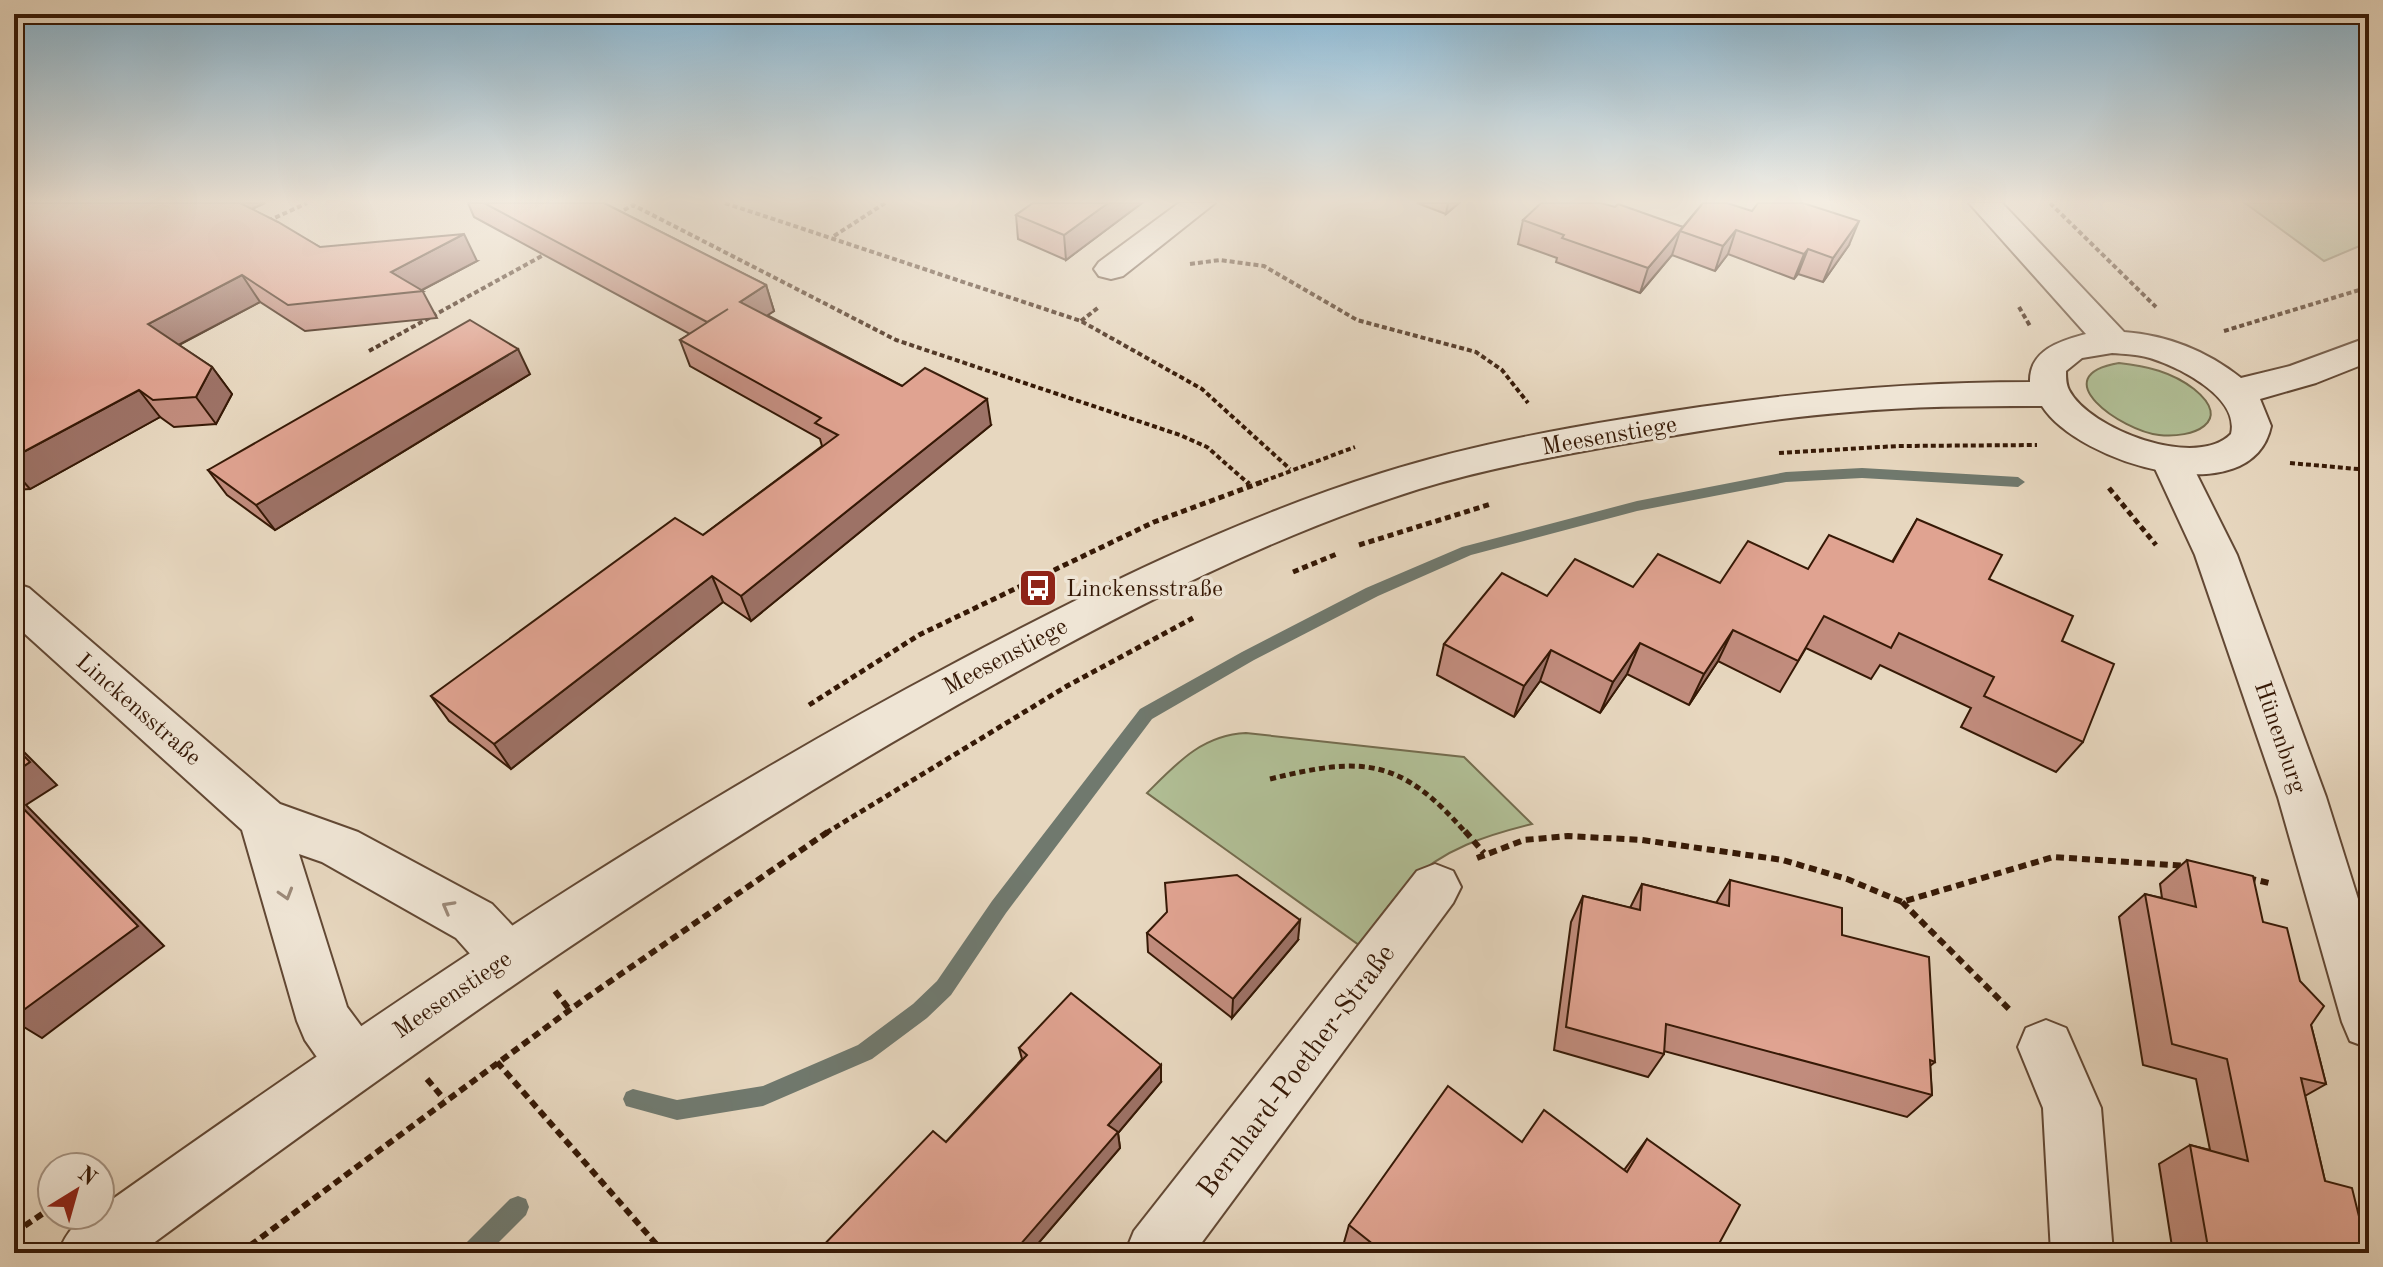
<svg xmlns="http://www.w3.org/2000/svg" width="2383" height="1267" viewBox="0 0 2383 1267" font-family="'Old Standard TT',serif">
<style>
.green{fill:#b1bf96;stroke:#746c4e;stroke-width:2}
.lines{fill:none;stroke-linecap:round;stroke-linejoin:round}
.stream{fill:#70796e;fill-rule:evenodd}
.minor-casing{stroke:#624834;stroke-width:4}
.tertiary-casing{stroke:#624834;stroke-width:4}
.path-far2{stroke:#361906;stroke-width:4;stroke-dasharray:5 3;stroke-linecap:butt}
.path-far1{stroke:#361906;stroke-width:5;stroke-dasharray:6 4;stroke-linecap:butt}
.path{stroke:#361906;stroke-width:6;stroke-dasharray:8 5;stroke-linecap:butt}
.minor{fill:#efe5d5;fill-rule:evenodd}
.tertiary{fill:#efe5d5;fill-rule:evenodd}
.wall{fill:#c18c7d;stroke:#361906;stroke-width:2}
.shaded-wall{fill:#9d7266;stroke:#361906;stroke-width:2}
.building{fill:#e0a391;stroke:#361906;stroke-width:2}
.oneway{stroke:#9c8978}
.labels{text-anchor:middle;stroke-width:7;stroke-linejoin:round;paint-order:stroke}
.street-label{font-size:24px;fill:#361906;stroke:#efe5d5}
.poi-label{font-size:24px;fill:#361906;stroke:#efe5d5;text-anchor:start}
.near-street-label{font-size:28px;fill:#361906;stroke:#efe5d5}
</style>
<rect width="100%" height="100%" fill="#e7d7bf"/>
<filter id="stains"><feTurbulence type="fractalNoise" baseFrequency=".0025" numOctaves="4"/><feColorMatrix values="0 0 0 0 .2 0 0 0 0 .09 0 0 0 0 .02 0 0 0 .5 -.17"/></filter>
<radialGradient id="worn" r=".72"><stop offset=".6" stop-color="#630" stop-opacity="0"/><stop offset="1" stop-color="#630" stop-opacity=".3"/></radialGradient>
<g class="green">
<path d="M2245,203H2369V242L2324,261Z"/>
<path d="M2119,363C2147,366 2172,372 2194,389C2235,422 2192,439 2159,435C2122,431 2042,376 2119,363Z"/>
<path d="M1246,733L1464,757L1532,824C1487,835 1443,849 1410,882C1391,900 1375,924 1359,945L1147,793C1177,763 1202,735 1246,733Z"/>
</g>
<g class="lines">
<g class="stream">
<path d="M1862,468L2018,477L2025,482L2018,487L1862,478L1786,482L1637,511L1471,555L1378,596L1254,660L1152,719L1006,913L951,995L927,1018L872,1059L763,1106L677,1120L626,1106L623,1099L626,1092L633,1089L677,1100L763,1086L858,1045L913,1004L937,981L992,901L1140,709L1242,652L1366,588L1462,547L1637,501L1786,472Z"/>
<path d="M518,1196L526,1199L529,1207L526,1215L488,1253H461L464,1245L510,1199Z"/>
</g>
<g class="minor-casing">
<g id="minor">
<path d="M1179,203H1215L1123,276L1111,279L1099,276L1094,269L1099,262Z"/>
<path d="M2171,447L2185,451L2237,555L2326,797L2369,934V1048L2350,1041L2342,1022L2278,797L2195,555L2151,460L2157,451Z"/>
<path d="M14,583L29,588L280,804L358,832L492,904L526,940L534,957L526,974L507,982L488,974L456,938L322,862L299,854L347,1007L373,1042L381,1061L373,1080L353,1088L333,1080L305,1040L297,1021L242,830L14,624Z"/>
<path d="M1435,864L1453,871L1461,887L1453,903L1194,1253H1125L1134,1231L1417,871Z"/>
<path d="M2046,1020L2066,1028L2101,1108L2113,1253H2051L2043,1108L2018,1047L2026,1028Z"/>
</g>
</g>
<g class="tertiary-casing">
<path id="tertiary" d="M1969,203H2002L2124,332C2166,335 2207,351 2241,378L2290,366L2369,337V362L2316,383L2260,399L2271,426C2252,516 2078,463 2042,406C1978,406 1914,406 1850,412C1772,418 1694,432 1617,445C1551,457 1484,469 1419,489C1270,536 1129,609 993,685C693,851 416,1050 140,1253H58C66,1234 77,1215 100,1215V1208C375,1013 653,823 951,665C1090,591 1232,520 1382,473C1461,448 1542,432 1623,419C1759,396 1892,382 2030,382C2029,350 2060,341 2086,334ZM2112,353C2124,354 2137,354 2150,358C2179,367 2240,397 2231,434C2196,470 2089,429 2069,390C2066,384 2066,378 2066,371L2082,358Z"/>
</g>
<g class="path-far2">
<path d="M725,203L1081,321L1202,389L1290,469"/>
<path d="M2050,203L2156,307"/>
<path d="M617,214L633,205L896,340L1180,435L1207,447L1249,484"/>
<path d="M268,221L307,203"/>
<path d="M834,236L885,203"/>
<path d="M1190,264L1220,260L1264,266L1357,320L1476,352L1502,370L1528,403"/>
<path d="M2019,307L2030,326"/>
<path d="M1081,321L1099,307"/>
<path d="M2224,331L2369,287"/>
<path d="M369,351L549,252"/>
<path d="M1779,453L1898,446L2037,445"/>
<path d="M2290,463L2369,470"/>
<path d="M1256,484L1355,447"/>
</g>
<g class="path-far1">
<path d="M1247,482L1249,484"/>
<path d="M2109,488L2156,545"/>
<path d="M1359,545L1491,504"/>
<path d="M1293,572L1339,553"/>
<path d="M809,705L919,635L1154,522L1262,482"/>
<path d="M1270,779C1363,756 1401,758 1466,833"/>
<path d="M826,833L1067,686L1193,618"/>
</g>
<g class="path">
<path d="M1465,831L1484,853"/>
<path d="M1477,858L1524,840L1568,836L1642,840L1783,860L1847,879L1902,902L2053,857L2187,866"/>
<path d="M2248,878L2273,884"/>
<path d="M1902,902L2009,1009"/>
<path d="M555,991L569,1009"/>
<path d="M497,1062L664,1253"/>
<path d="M427,1079L444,1099"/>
<path d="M14,1233L45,1212"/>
<path d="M240,1253L586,998L829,831"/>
</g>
<use href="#minor" class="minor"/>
<use href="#tertiary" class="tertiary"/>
</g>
<g class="wall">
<path d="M14,203H265L252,209L320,247L477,261L422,290L437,318L305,331L260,302L179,345L212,367L232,394L216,424L174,427L160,417L30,489L15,490Z"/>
<path d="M468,203H604L766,285L774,311L767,315L902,386L991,425L751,621L723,602L511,769L449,721L431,696L703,535L822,446L820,439L690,366L680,340L690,334L474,217Z"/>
<path d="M1033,203H1142L1066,260L1018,239L1016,215Z"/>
<path d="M1417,203H1459L1446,214Z"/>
<path d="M1703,203L1849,245L1823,282L1798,274L1794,279L1728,254L1715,271L1672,255L1640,293L1556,262L1557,258L1518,244L1523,220L1615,207L1683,227Z"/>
<path d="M530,374L275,530L227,495L208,470Z"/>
<path d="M1917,519L2062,641L2083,742L2056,772L1961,727L1971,708L1880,665L1871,679L1806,648L1780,692L1718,661L1689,705L1627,674L1600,713L1540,681L1514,717L1437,675L1444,644L1547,596L1633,587L1720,583L1808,569L1892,562Z"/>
<path d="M2187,860L2263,922L2311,1025L2326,1084L2305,1096L2325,1181L2368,1253H2173L2159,1164L2190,1145L2210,1150L2196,1079L2143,1065L2119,917L2145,894L2162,898L2160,884Z"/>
<path d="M1730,880L1842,935L1935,1062L1930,1066L1932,1095L1907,1117L1664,1051V1054L1648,1077L1554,1050L1571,922L1583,896L1630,908L1642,884L1716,903Z"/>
<path d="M1147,933L1298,940L1232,1018L1148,952Z"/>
<path d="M1019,1048L1161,1082L1118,1133L1120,1148L1030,1253H816L946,1142L1022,1059Z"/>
<path d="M1647,1139L1714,1253H1351L1343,1246L1349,1225L1522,1142L1624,1170Z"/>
</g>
<g class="shaded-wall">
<path d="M224,203H265L233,217Z"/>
<path d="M1108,203H1142L1066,260L1064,235Z"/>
<path d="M1448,203H1459L1446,214Z"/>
<path d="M1859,221L1849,245L1823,282L1833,258Z"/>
<path d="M1683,227L1680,231L1672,255L1640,293L1648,268Z"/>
<path d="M1736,230L1728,254L1715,271L1723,246Z"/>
<path d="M464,234L477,261L420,291L391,272Z"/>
<path d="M1808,249L1798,274L1794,279L1804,254Z"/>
<path d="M242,275L260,302L167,351L148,324Z"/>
<path d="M766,285L774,311L748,328L740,302Z"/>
<path d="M518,349L530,374L275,530L256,505Z"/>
<path d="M212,367L232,394L216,424L196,397Z"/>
<path d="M139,390L160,417L30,489L14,471V457Z"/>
<path d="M987,399L991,425L751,621L741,596Z"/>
<path d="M712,576L723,602L511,769L494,744Z"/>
<path d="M1733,630L1718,661L1689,705L1704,674Z"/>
<path d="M1640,643L1627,674L1600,713L1613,682Z"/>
<path d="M1551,650L1540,681L1514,717L1524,686Z"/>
<path d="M14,742L57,785L26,805L164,946L42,1038L14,1021Z"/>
<path d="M1300,920L1298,940L1232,1018L1233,999Z"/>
<path d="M1161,1065V1082L1118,1133L1120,1148L1030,1253H1013L1108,1125Z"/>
</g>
<g class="building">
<path d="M14,203H240L278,222L320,247L464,234L391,272L423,291L288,305L242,275L148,324L212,367L196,397L153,400L139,390L14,457Z"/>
<path d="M484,203H604L766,285L740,302L902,386L925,368L987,399L741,596L712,576L494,744L431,696L675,518L703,535L838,435L815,423L821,418L680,340L728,309L707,322Z"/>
<path d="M1033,203H1108L1064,235L1016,215Z"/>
<path d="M1541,203H1601L1615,207L1618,204L1683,227L1648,268L1562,238L1564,235L1523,220Z"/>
<path d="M1703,203H1727L1752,211L1758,203H1803L1859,221L1833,258L1808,249L1804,254L1736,230L1723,246L1680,231Z"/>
<path d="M470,320L518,349L256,505L208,470Z"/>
<path d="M1917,519L2002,555L1989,579L2073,616L2062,641L2114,664L2083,742L1984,696L1994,677L1899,633L1891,648L1824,616L1798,661L1733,630L1704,674L1640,643L1613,682L1551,650L1524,686L1444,644L1502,573L1547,596L1575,559L1633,587L1658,554L1720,583L1748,541L1808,569L1829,535L1893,562Z"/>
<path d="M14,746L30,762L14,773Z"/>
<path d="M14,799L138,926L14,1017Z"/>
<path d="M2187,860L2253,876L2263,922L2287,928L2300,981L2324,1006L2311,1025L2326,1084L2301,1078L2325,1181L2352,1188L2368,1253H2209L2190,1145L2248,1161L2227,1059L2172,1044L2145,894L2196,907Z"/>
<path d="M1237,875L1300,920L1233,999L1147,933L1167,912L1165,883Z"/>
<path d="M1730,880L1842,908V935L1929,957L1935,1062L1930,1060L1932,1095L1666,1024L1664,1054L1566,1027L1583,896L1640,910L1642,884L1729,906Z"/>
<path d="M1071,993L1161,1065L1108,1125L1118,1132L1013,1253H816L933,1131L946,1142L1027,1055L1019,1048Z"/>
<path d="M1448,1086L1522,1142L1544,1110L1627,1172L1647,1139L1740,1205L1714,1253H1384L1349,1225Z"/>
</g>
<defs><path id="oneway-chevron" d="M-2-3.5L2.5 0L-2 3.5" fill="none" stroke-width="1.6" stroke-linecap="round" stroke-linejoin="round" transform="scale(2)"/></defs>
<g class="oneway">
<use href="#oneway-chevron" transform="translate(286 894) rotate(73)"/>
<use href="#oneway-chevron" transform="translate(448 907) rotate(-151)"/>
</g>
<linearGradient id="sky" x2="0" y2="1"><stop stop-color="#87b6d3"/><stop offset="0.53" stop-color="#f4ede2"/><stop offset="1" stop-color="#f4ede2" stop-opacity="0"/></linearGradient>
<rect width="2383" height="380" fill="url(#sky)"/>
<defs>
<g id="bus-square" transform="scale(2)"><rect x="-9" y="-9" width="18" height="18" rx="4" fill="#8f2418" stroke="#efe5d5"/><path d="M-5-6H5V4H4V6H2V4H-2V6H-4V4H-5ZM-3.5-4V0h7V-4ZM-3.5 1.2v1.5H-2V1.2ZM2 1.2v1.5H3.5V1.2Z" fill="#fff"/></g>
</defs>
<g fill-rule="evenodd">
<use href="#bus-square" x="1038" y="588"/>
</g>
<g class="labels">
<g class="street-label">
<text transform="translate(1609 435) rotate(-10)" y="8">Meesenstiege</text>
<text transform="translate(1005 656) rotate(-28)" y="8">Meesenstiege</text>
<text transform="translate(139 709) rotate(41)" y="8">Linckensstraße</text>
<text transform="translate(2281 737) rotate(71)" y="8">Hünenburg</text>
<text transform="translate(452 994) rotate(-34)" y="8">Meesenstiege</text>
</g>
<g class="poi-label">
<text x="1066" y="596">Linckensstraße</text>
</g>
<g class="near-street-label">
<text transform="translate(1295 1070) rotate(-53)" y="10">Bernhard-Poether-Straße</text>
</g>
</g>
<rect width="2383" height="1267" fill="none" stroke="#e7d7bf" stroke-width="48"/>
<rect x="16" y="16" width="2351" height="1235" fill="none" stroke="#361906" stroke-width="4"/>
<rect x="24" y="24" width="2335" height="1219" fill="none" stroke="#361906" stroke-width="2"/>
<g transform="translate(76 1191) rotate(37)"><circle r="38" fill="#efe5d5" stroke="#a59382" stroke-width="2"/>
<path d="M0-6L14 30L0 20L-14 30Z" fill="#8f2418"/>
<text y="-12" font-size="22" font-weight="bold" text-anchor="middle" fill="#361906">N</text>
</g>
<rect width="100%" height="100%" filter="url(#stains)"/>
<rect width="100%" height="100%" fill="url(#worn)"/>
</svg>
